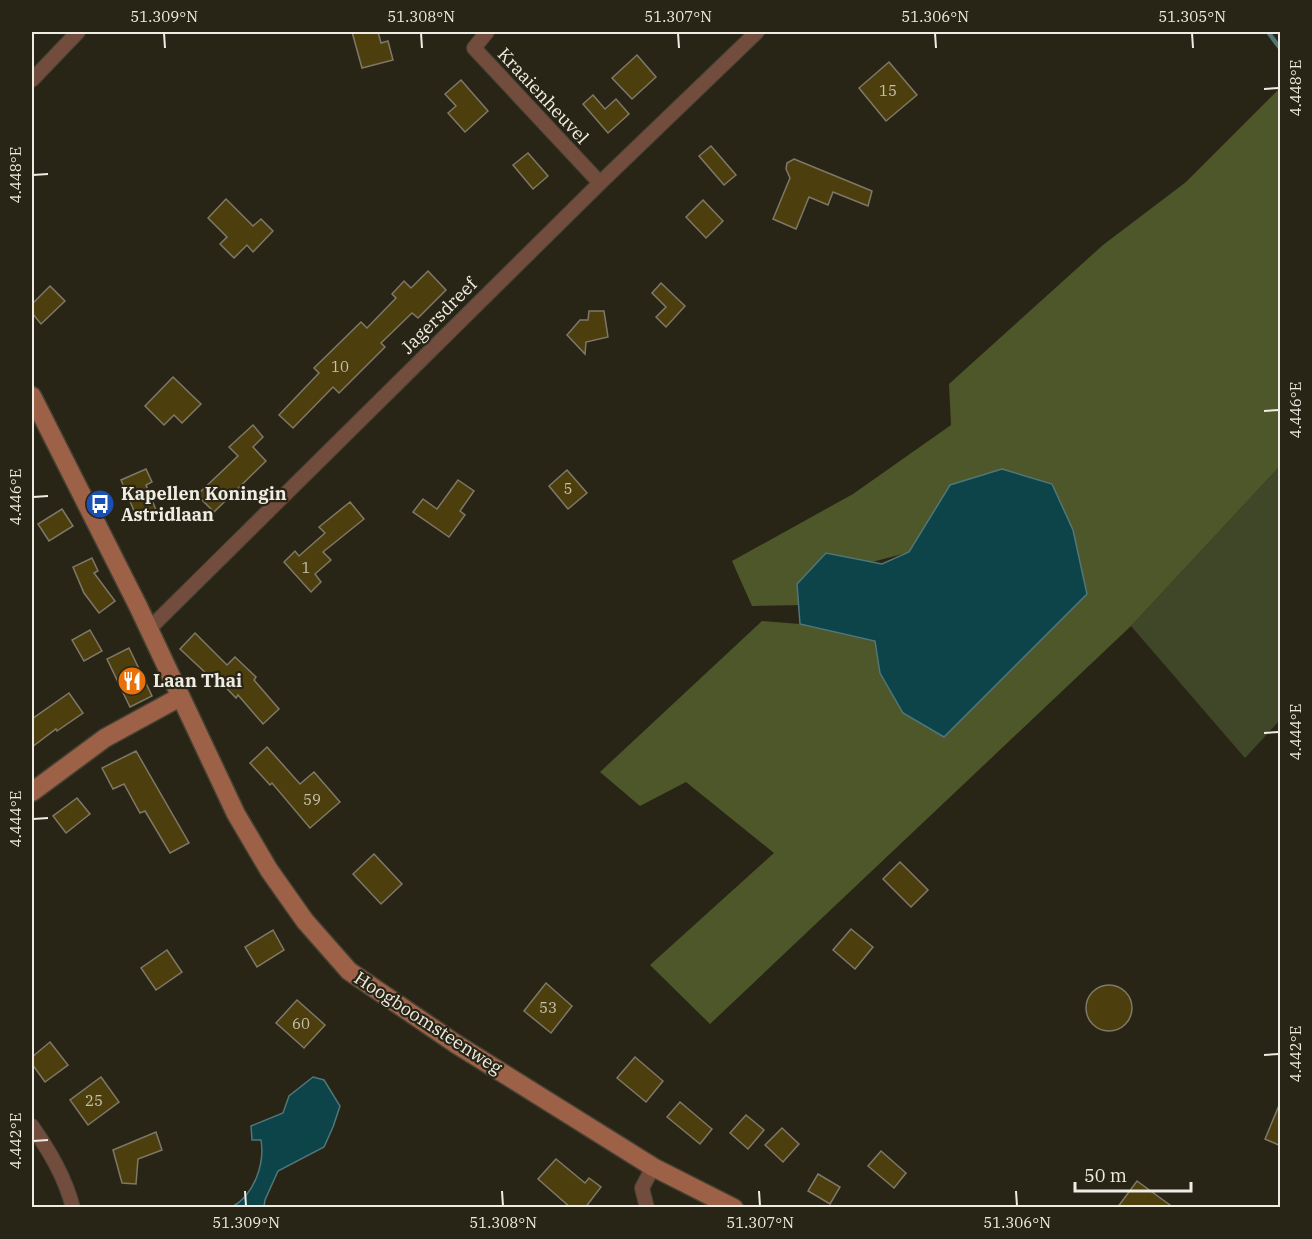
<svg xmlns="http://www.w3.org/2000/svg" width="1312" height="1239" viewBox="0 0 1312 1239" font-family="'IBM Plex Serif',serif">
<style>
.green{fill:#404729}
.forest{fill:#4d572a}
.water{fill:#0d444a;stroke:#517678;stroke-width:1.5}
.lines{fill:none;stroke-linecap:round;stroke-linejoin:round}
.stream{stroke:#517678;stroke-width:4.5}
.building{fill:#4d3f0d;stroke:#7e7868;stroke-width:1.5}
.street-casing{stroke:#454133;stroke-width:16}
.secondary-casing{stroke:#454133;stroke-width:21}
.street{stroke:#724c3c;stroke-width:14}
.secondary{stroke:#9d6148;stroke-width:18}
.ticks{fill:none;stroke:#efece3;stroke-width:2}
.labels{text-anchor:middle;stroke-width:4.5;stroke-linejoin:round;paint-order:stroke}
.number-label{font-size:15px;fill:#c6c1ae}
.street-label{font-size:18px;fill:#efece3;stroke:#292516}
.poi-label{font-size:18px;font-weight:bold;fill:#efece3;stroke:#292516;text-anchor:start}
.neatline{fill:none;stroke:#efece3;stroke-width:2}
.ticks-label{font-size:15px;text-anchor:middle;fill:#efece3}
</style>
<rect width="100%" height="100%" fill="#292516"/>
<path class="green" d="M1280,466V720L1245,758L1131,626Z"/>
<path class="forest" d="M1280,88V466L1131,626L710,1024L650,965L774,853L686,782L640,806L600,772L762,621L800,624L875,641L880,673L944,736L1087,594L1073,530L950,485L910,552L842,570L804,605L752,606L732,561L853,494L951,425L949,384L1103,245L1186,182Z"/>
<g class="water">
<path d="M1002,469L1052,484L1073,530L1087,594L944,737L903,713L880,673L875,641L800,624L797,584L826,553L882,564L909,552L950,485Z"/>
<path d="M313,1077L324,1080L340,1106L333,1127L324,1147L278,1171L265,1200L264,1207H232C254,1195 265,1164 261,1140H252L251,1126L283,1113L289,1096Z"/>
</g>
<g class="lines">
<path class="stream" d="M1268,32L1280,48"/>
</g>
<g class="building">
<path d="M352,32H378L381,43L388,41L393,60L362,68Z"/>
<path d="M637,55L656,77L632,99L612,78Z"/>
<path d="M889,62L917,95L886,121L859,88Z"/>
<path d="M461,80L488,111L465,132L448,113L456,106L445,94Z"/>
<path d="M593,95L605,109L616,99L629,114L608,133L583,104Z"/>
<path d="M711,146L736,175L724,185L699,156Z"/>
<path d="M528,153L548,176L533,189L513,165Z"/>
<path d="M794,159L872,191L868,206L833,192L828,205L809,197L796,229L773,219L790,178L786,169L787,163Z"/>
<path d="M226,199L253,226L261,219L273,231L253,252L247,245L234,258L220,244L227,237L208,218Z"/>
<path d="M703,200L723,221L706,238L686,217Z"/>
<path d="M428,271L446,290L418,318L412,313L381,343L385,347L339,393L333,387L293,428L279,415L319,373L314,368L361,322L367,328L396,298L392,294L404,281L411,288Z"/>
<path d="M661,283L685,306L666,327L656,317L666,307L652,293Z"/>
<path d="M50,286L65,301L41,324L32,313V304Z"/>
<path d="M589,311H604L608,337L586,342L585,354L567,335L580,320H588Z"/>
<path d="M173,377L201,404L182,423L174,415L164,425L145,406Z"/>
<path d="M253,425L263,437L253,447L266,461L214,512L197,495L238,456L229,447Z"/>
<path d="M146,469L152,482L146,485L156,510L137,518L121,480Z"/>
<path d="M567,470L587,493L568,509L549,486Z"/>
<path d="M458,480L474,491L460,511L465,515L449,537L413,512L423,499L437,509Z"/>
<path d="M350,502L364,519L323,552L331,560L315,574L321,582L311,592L284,562L295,551L299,556L325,533L319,527Z"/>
<path d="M62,509L73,526L49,541L38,524Z"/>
<path d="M92,558L98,571L94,573L115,601L99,613L84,593L73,567Z"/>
<path d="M90,630L102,651L84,661L72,640Z"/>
<path d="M195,633L227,665L235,657L256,677L254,680L279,709L263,724L238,695L236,698L212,673L209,676L180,649Z"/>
<path d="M129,648L152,696L130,707L107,659Z"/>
<path d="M69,693L83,713L57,731L56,729L32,747V719Z"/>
<path d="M267,747L300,784L314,772L340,802L310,828L272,783L270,785L250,763Z"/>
<path d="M136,751L189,843L170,853L145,811L140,813L124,784L113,789L102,768Z"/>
<path d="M77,798L90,814L66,833L53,816Z"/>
<path d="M374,854L402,884L381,904L353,874Z"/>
<path d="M900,862L928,890L911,907L883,879Z"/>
<path d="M851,929L873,947L855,969L833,950Z"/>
<path d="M273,930L284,950L257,967L245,947Z"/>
<path d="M167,950L182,972L156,990L141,968Z"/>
<path d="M546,983L572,1006L551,1033L524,1011Z"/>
<circle cx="1109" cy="1008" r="23"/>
<path d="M297,1000L325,1025L304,1048L276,1023Z"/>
<path d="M50,1042L68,1065L45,1082L32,1064V1057Z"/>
<path d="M635,1057L663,1081L646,1102L617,1078Z"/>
<path d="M101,1077L119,1102L88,1125L70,1100Z"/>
<path d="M680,1102L712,1129L700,1144L667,1117Z"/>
<path d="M1280,1103H1281V1146L1265,1139Z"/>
<path d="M746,1115L764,1130L748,1149L730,1133Z"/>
<path d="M782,1128L799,1144L783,1162L765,1145Z"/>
<path d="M156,1132L162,1150L138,1159L136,1184L122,1183L113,1150Z"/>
<path d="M881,1151L906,1173L894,1188L868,1166Z"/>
<path d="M556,1159L585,1183L589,1178L601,1187L585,1208H571L538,1179Z"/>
<path d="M818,1174L840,1187L830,1204L808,1191Z"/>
<path d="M1137,1181L1174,1208H1117Z"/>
</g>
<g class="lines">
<g class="street-casing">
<g id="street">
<path d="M487,32L474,48L600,183"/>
<path d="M32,80L78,32"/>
<path d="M149,629L600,183L757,32"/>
<path d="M32,1126C50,1152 65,1177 73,1208"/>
<path d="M647,1208L642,1188L653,1167"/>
</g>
</g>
<g class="secondary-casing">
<g id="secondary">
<path d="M32,396L138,606L236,814L269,870L305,921L349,971L456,1044L653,1167L734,1208"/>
<path d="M32,792L105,738L180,697"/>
</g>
</g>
<use href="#street" class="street"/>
<use href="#secondary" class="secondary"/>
</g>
<path class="ticks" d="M164,33L165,48M421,33L422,48M678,33L679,48M935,33L936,48M1192,33L1193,48M1264,89L1279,88M33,175L48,174M1264,411L1279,410M33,497L48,496M1264,733L1279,732M33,819L48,818M1264,1055L1279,1054M33,1141L48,1140M245,1191L246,1206M502,1191L503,1206M759,1191L760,1206M1016,1191L1017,1206"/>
<defs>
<g id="bus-disc" transform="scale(1.5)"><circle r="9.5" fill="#1a4fb4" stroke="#292516"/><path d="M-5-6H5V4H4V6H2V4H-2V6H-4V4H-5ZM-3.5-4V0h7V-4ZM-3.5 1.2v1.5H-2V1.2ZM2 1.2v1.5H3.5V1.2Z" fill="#fff"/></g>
<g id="restaurant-disc" transform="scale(1.5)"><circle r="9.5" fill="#e8710a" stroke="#292516"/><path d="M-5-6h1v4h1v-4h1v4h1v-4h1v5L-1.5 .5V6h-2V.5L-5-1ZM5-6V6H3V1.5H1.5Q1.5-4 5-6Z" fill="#fff"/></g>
</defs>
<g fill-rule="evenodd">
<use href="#bus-disc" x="100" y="504"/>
<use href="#restaurant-disc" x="132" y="681"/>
</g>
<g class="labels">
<g class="number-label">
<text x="888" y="96">15</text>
<text x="340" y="372">10</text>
<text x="568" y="494">5</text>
<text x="306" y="573">1</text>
<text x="312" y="805">59</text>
<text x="548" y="1013">53</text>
<text x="301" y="1029">60</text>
<text x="94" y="1106">25</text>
</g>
<g class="street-label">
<text transform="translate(543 96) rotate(47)" y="6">Kraaienheuvel</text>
<text transform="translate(439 316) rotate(-45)" y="6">Jagersdreef</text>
<text transform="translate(428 1023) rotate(33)" y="6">Hoogboomsteenweg</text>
</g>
<g class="poi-label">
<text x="121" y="500">Kapellen Koningin<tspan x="121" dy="21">Astridlaan</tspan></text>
<text x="153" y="687">Laan Thai</text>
</g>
</g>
<rect width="1312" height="1239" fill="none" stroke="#292516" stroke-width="66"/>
<path d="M1075 1182v9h116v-9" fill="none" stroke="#efece3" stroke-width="3"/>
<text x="1084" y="1182" font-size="18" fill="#efece3" stroke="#292516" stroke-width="4.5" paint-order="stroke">50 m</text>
<rect x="33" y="33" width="1246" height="1173" class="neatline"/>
<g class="ticks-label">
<text x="164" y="22">51.309°N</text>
<text x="421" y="22">51.308°N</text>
<text x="678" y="22">51.307°N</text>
<text x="935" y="22">51.306°N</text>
<text x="1192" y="22">51.305°N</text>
<text transform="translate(1296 88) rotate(-90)" y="5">4.448°E</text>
<text transform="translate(16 175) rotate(-90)" y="5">4.448°E</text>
<text transform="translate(1296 410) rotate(-90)" y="5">4.446°E</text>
<text transform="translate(16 497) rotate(-90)" y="5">4.446°E</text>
<text transform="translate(1296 732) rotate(-90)" y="5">4.444°E</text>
<text transform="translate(16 819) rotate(-90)" y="5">4.444°E</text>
<text transform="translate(1296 1054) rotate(-90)" y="5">4.442°E</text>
<text transform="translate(16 1141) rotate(-90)" y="5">4.442°E</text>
<text x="246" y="1228">51.309°N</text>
<text x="503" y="1228">51.308°N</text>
<text x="760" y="1228">51.307°N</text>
<text x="1017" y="1228">51.306°N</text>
</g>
</svg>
